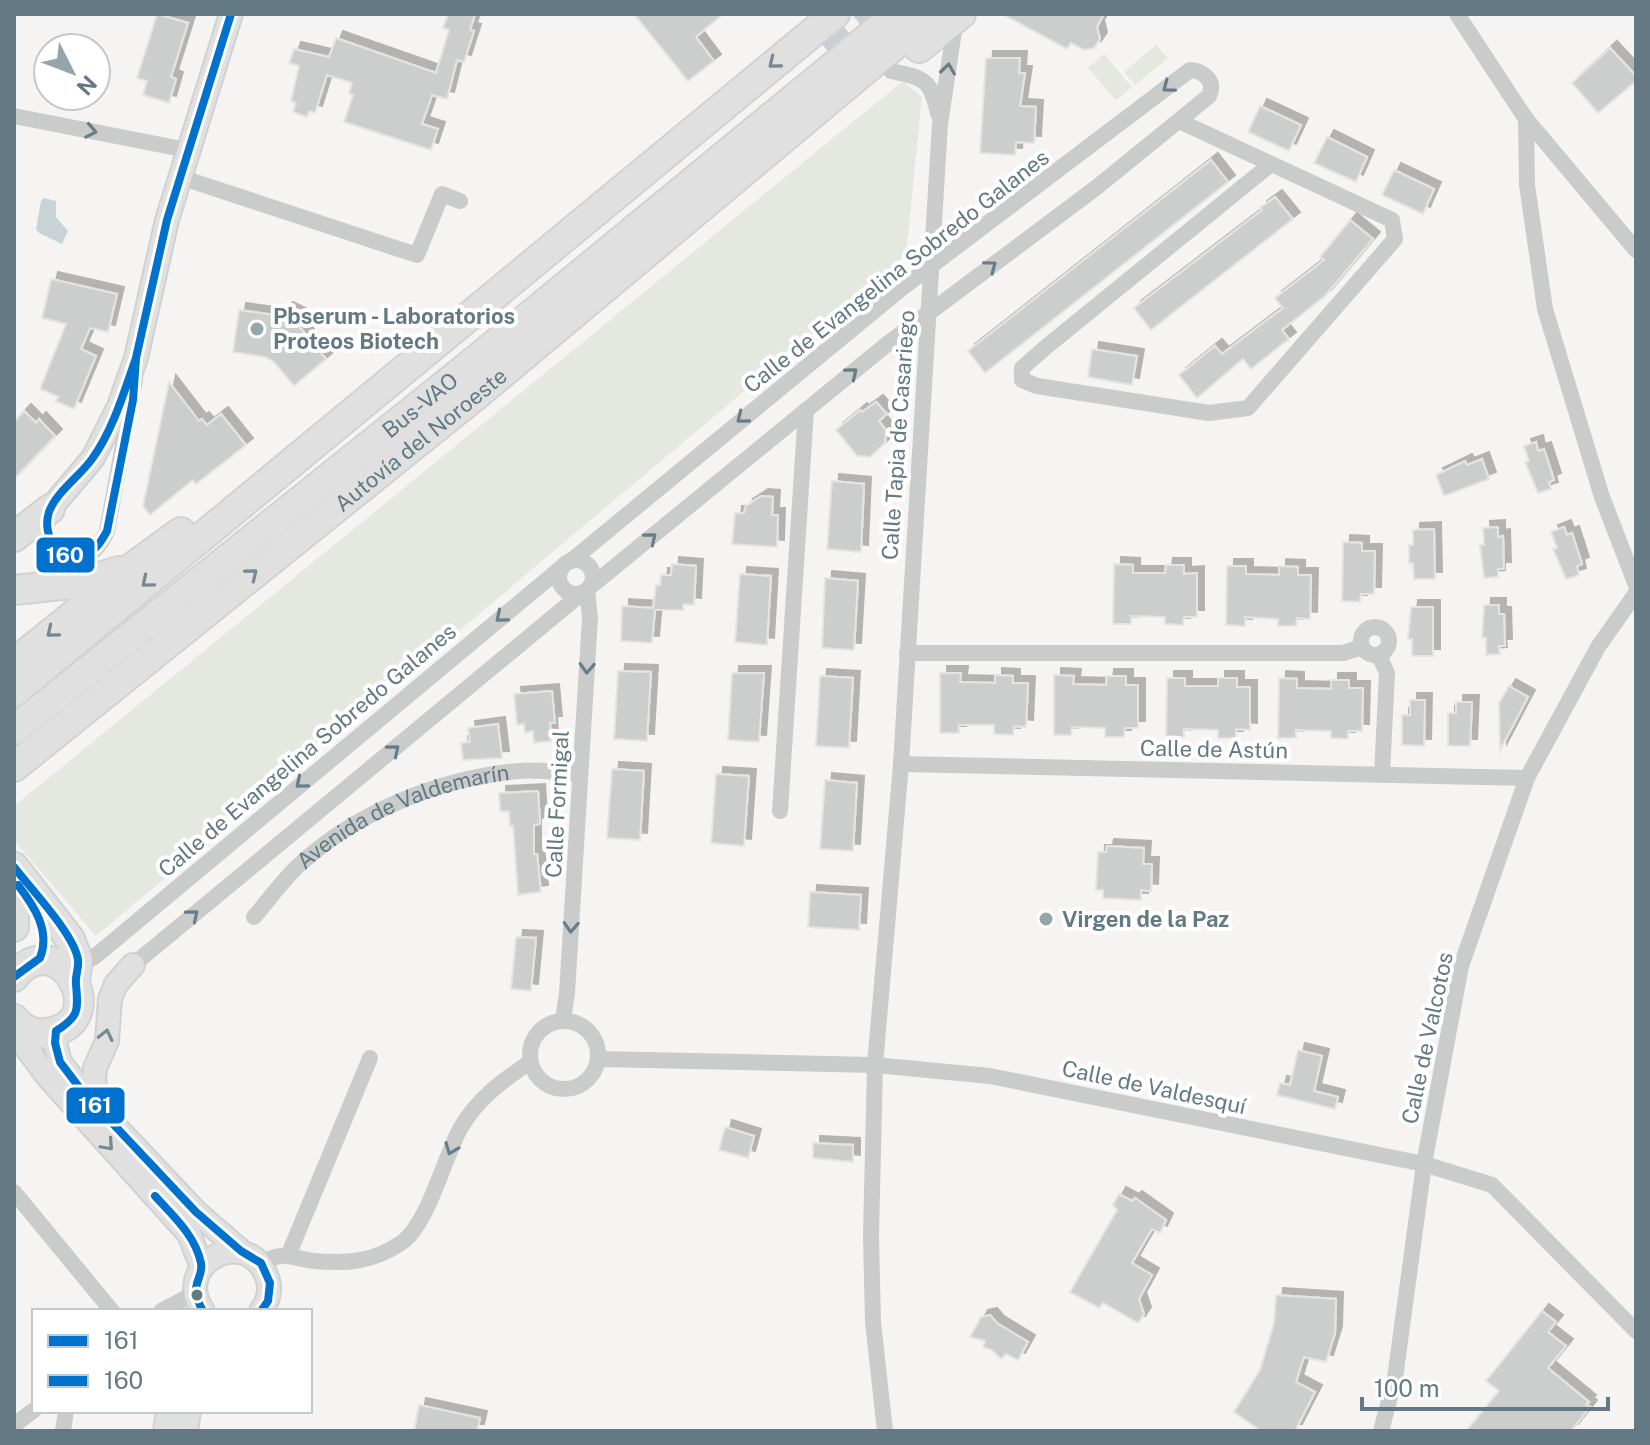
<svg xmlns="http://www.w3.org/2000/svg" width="1650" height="1445" viewBox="0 0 1650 1445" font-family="'Public Sans',sans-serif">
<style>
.green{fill:#e5e7e1}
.water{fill:#c9d3d5}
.building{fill:#cccece;stroke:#e4e4e2;stroke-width:2;filter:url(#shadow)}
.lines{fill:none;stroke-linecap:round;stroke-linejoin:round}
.highway-tunnel{stroke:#c9cfd2;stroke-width:28;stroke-dasharray:28 14;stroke-linecap:butt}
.secondary-casing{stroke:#d0d2d2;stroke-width:26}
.highway-casing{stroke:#d2d2d3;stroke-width:32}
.street{stroke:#cacccc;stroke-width:16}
.secondary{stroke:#dfe0df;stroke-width:22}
.highway{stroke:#dfe0df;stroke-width:28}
.bus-1-casing{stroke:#fff;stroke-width:14}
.bus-2-casing{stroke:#fff;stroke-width:14}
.bus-1{stroke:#0072ce;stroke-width:8}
.bus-2{stroke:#0072ce;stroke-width:8}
.oneway{stroke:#768892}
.oneway2{stroke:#687d88}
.poi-dot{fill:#96a4ab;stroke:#fff;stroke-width:3}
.bus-dot{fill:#637984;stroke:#fff;stroke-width:3}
.labels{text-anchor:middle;stroke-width:8;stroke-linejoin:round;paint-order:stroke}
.street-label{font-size:22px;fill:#637984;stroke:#fff}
.poi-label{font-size:22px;font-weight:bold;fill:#637984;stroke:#fff;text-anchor:start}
.line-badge{stroke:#fff;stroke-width:3}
.badge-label{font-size:22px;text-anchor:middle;font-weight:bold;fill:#fff}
</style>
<defs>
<filter id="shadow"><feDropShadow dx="7" dy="-7" stdDeviation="0" flood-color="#0004"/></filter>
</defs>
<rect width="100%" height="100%" fill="#f5f4f3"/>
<g class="green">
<path d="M1156,45L1168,58L1135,85L1124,72Z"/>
<path d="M1104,54L1132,87L1116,100L1088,68Z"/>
<path d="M903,81L922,97L906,255L96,936L14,840V806Z"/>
</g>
<path class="water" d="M44,198L56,201V217L68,231L62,244L39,233L36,229L41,201Z"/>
<g class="building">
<path d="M157,14L188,23L171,77L176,79L169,103L143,95L147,81L137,78Z"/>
<path d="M448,14H475L470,30L474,31L464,62L457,60L447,99L432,95L422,124L438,129L431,150L344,122L353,95L349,94L352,83L327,75L315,113L309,111L307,117L293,112L296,103L291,101L299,66L289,63L294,49L329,57L336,38L436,73L449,30L443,28Z"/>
<path d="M634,14H723L696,37L714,61L688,81Z"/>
<path d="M1002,14H1104L1097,27L1100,39L1094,48L1084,50L1071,43L1067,49Z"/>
<path d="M1610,48L1636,76V81L1598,113L1572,83Z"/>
<path d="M986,58H1020L1019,73H1025L1020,106L1036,107L1034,143L1016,142L1015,155L980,153Z"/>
<path d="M1260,106L1301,125L1289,151L1248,132Z"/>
<path d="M1327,137L1367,157L1356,182L1314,163Z"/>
<path d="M1211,160L1228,182L985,373L968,351Z"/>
<path d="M1394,170L1434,189L1423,214L1382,195Z"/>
<path d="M1275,197L1293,219L1151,330L1134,308L1262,210L1260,208Z"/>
<path d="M1350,220L1373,239L1325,296L1282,330L1289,339L1251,369L1243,359L1197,398L1179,375L1215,346L1222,354L1283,308L1275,298L1324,260L1320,257Z"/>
<path d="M51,279L117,294L108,332L90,328L81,349L96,356L74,409L55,401L59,397L40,389L66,324L42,318Z"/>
<path d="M286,309L302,317L298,325L326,359L294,386L274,362L265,357L233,352L239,310L282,316Z"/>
<path d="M1092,349L1137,356L1132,385L1088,377Z"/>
<path d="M169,382L199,421L202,419L207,425L221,414L246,445L196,484L193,480L150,515L143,506Z"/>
<path d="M876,402L887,414L879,421L886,430L885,443L870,457L857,456L836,430L860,410L862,412Z"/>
<path d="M24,411L36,423L39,419L55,436L14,479V422Z"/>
<path d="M1536,442L1538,451L1544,449L1554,480L1549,482L1551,489L1538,493L1525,462L1529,461L1524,446Z"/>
<path d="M1482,459L1489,479L1444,496L1436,475L1465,461L1467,465Z"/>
<path d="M832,481L864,484L861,552L827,549Z"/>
<path d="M761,496L773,497L772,515H778L777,547L732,544L735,513H744L746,506Z"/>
<path d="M1498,527V537L1503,536L1504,569H1498V577L1484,578L1480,545H1484L1483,528Z"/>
<path d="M1564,527L1567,535L1572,533L1582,564L1577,566L1579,575L1566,579L1553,549L1557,548L1551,532Z"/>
<path d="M1434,529L1435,579H1414L1413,563H1409V545H1413V530Z"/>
<path d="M1343,542L1362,543V551H1375L1374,594H1361L1360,602L1342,601Z"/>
<path d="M672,564L696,566L694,605L683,604V610H655L652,643L621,641L622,606L653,608L656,585H660L661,575H671Z"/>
<path d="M1114,564L1133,565V573H1165L1166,565H1184V574L1197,573V617H1184L1183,625L1165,624V617L1131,616V624H1113Z"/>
<path d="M1227,566H1246V574L1279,575V566L1298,567V575H1311L1310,619L1297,618L1296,626H1278V619L1245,617V626L1226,625Z"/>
<path d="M740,574L771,576L767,645L735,642Z"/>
<path d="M825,578L858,581L854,650L822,648Z"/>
<path d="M1484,605H1499V614H1504L1505,646H1499L1500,654L1486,655V638H1482Z"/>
<path d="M1411,607H1433V656H1412V639H1408Z"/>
<path d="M618,671L651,672L647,741L614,739Z"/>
<path d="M732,673H764L759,742L728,740Z"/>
<path d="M940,673H961L960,682L995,683V675L1013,676V683H1028L1026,727L1014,726L1013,735L994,734V725H959V733H940Z"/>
<path d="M1054,675L1074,676L1073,684L1106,685L1107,676H1126V685H1138V728H1125L1124,737H1105V728L1072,727L1071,735H1054Z"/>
<path d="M820,676L853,678L849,748L816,746Z"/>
<path d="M1167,678H1185V686H1218V678H1237V687H1250V730L1236,729V738H1218V730L1184,729V737L1166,736Z"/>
<path d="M1279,678L1297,679V688L1331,689V680H1349V688H1363L1362,731H1348V739L1331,738V731L1296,730V738H1278Z"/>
<path d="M1509,686L1528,697L1500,750L1499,703Z"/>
<path d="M552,691L555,723H550L551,741L534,743L533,731L525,733L524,724L517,725L514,694Z"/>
<path d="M1410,700H1425L1424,746L1402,745V715H1410Z"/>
<path d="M1456,702H1472L1470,746H1448V713H1456Z"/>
<path d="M498,724L502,758L463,760L461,743L470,742L468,728Z"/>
<path d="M612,769L644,771L640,840L607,838Z"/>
<path d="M716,774L749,776L744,846L711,843Z"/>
<path d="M825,780L857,783L853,851L820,849Z"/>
<path d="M538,791L540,824L534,825V854H537L541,892L518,895L513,826H510L509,812L500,811L499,793Z"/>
<path d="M1107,846L1144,848L1143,864H1152L1151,891L1141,890V900L1103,898V890H1096L1098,852H1106Z"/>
<path d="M810,892L861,895L859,930L808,927Z"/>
<path d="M516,937L536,938L531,991L511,989Z"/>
<path d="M1298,1050L1322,1056L1314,1091L1338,1097L1335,1109L1277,1095L1280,1083L1290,1085Z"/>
<path d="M725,1127L754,1136L748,1158L719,1150Z"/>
<path d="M813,1143L853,1145V1162L813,1158Z"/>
<path d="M1119,1194L1132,1201L1135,1198L1166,1220L1160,1233L1152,1229L1132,1263L1152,1275L1139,1299L1144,1314L1138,1323L1103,1303L1099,1308L1070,1292L1117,1210L1113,1205Z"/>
<path d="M1276,1295L1336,1299L1335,1333L1326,1362L1304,1357L1296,1382L1315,1392L1295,1431H1261L1234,1412L1260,1370L1274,1323Z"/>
<path d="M1542,1311L1556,1322L1548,1332L1566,1346L1548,1368L1589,1402L1586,1404L1590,1407L1571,1431H1466L1499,1391L1486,1381Z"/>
<path d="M990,1315L997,1323L1028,1342L1018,1360L1006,1354L1001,1359L992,1350L983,1347L985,1341L970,1337L981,1317Z"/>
<path d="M419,1405L480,1418L477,1431H414Z"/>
</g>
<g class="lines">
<path class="highway-tunnel" d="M826,49L868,14"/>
<g class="secondary-casing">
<g id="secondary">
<path d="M50,509L93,458L119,406L136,358L167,220L231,14"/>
<path d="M21,1027L22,1042L48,1077L189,1234L202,1267"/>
<path d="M56,1031L55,1043L60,1062L82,1091L196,1212L241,1251"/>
<path d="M100,1110L94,1081L95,1068L107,1041L110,999L116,984L133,965"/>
<path d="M203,1311C171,1264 246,1225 266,1275C272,1288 269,1300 261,1311"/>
<path d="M165,1431L168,1411"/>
<path d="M186,1431L189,1411"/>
</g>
</g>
<g class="highway-casing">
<g id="highway">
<path d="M919,48L961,14"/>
<path d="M14,537L50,509"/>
<path d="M14,590L80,583L119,571"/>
<path d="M14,663L134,566L181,532"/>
<path d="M14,692L835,14"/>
<path id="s2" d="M14,730L476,360L897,14"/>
<path id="s3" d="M14,767L480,392L932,14"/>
<path d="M14,867L70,939L78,960L75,981"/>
<path d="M14,906V927"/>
<path d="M14,977C59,920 116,1025 46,1033C33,1035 22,1029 14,1019"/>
</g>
</g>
<g class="street">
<path d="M1457,14L1526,119L1636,250"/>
<path d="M891,71C924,78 931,79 938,114"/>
<path d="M14,116L187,150"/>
<path d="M1526,119L1527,185L1545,309L1602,497L1636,585"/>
<path d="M1179,121L1392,220L1395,239L1248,408L1209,413L1037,386L1022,380V368L1046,347L1271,164"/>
<path d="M180,177L417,255L442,194L460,201"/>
<path d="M50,509C40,533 52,555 78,559C93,555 101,545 107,531L135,380"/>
<circle cx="576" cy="577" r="17"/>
<path d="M571,561L902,288L1190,70C1204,71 1216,81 1209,96L1097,187L886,345L590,587"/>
<circle cx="1375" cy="641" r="14"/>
<path d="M907,653H1343L1362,647"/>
<path d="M1379,655L1387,673L1382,775"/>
<path d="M901,764L1527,778"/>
<path d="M780,811L806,410"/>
<path id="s1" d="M254,917C268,901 282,881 298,866C356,812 440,778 519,771C539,769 561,773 580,774"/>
<path d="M78,960L93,958L110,944L561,568"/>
<path d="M133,965L582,593"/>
<path d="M563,1020L567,993L590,618L587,590"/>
<circle cx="564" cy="1055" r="34"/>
<path d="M598,1059L875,1065L990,1076L1424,1164L1492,1185L1636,1331"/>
<path d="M14,1192L112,1311"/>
<path d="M288,1256L370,1058"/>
<path d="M261,1263C285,1250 289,1258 314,1261C347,1264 373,1262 401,1243C428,1225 444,1158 460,1129C477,1099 502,1081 530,1062"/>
<path d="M161,1311L195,1293"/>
<path d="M14,1425L34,1410"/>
<path d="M63,1431L66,1411"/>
<path d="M885,1431L873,1322L871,1235L875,1065L901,764L940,124L954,31L959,17"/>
<path d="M1381,1431L1395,1378L1424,1164L1461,966L1527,778L1598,647L1636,593"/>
</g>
<use href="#secondary" class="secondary"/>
<use href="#highway" class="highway"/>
<g class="bus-1-casing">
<g id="bus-1">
<path d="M14,867C30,888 75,935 78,960C79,968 75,976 76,984C78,1010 80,1016 56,1031L55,1043L60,1062L82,1091L196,1212L241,1251L261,1263L270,1283L268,1301L261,1311"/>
<path d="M14,977L40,958C51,931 34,906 18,885"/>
<path d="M155,1196C173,1216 195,1235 201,1263C204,1280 187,1283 203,1311"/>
</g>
</g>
<g class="bus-2-casing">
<g id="bus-2">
<path d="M136,358L133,400L107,531C102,540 97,549 87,554C60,568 41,535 49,512C56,492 80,476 92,459C113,430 124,392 136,358Z"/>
<path d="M136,358L167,220L231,14"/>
</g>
</g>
<use href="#bus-1" class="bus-1"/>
<use href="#bus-2" class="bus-2"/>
</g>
<defs><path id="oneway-chevron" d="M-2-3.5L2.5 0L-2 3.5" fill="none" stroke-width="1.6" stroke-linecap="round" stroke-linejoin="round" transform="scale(2)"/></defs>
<g class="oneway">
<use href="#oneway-chevron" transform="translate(774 63) rotate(141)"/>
<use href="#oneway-chevron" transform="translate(252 574) rotate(-39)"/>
<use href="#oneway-chevron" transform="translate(147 582) rotate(140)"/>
<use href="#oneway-chevron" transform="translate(52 632) rotate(141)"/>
<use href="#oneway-chevron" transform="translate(106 1035) rotate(-77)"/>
<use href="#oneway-chevron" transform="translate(108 1145) rotate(48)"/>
</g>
<g class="oneway2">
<use href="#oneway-chevron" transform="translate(948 69) rotate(-82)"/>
<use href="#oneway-chevron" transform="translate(1168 87) rotate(143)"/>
<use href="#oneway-chevron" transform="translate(91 131) rotate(11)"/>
<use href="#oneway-chevron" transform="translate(991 266) rotate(-37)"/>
<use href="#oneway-chevron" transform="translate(852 373) rotate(-39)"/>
<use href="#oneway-chevron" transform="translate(742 418) rotate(141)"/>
<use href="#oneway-chevron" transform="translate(651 538) rotate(-39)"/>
<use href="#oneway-chevron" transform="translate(501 617) rotate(140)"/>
<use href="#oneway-chevron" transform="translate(587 668) rotate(93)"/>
<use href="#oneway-chevron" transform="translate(394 750) rotate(-40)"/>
<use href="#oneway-chevron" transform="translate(301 783) rotate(140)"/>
<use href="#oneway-chevron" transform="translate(193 915) rotate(-40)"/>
<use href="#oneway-chevron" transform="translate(571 927) rotate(93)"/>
<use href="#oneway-chevron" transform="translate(451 1149) rotate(112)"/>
</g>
<g class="poi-dot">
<circle cx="257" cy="329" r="8"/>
<circle cx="1046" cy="919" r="8"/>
</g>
<circle class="bus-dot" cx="197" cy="1295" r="7"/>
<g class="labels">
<g class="street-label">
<text transform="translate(896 271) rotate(-38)" y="8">Calle de Evangelina Sobredo Galanes</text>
<text dy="8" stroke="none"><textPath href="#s2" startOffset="520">Bus-VAO</textPath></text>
<text transform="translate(898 435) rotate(-86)" y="8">Calle Tapia de Casariego</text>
<text dy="8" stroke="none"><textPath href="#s3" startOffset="522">Autovía del Noroeste</textPath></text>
<text transform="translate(1214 749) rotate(1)" y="8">Calle de Astún</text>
<text transform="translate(307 750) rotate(-40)" y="8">Calle de Evangelina Sobredo Galanes</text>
<text transform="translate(557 804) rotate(-87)" y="8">Calle Formigal</text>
<text dy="8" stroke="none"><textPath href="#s1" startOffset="186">Avenida de Valdemarín</textPath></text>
<text transform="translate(1427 1038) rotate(-78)" y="8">Calle de Valcotos</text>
<text transform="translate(1154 1087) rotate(12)" y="8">Calle de Valdesquí</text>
</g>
<g class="poi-label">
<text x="273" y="324">Pbserum - Laboratorios<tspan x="273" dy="25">Proteos Biotech</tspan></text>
<text x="1062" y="927">Virgen de la Paz</text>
</g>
</g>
<g class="line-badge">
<rect x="35" y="536" width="61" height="38" rx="8" fill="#0072ce"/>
<rect x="65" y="1086" width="61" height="39" rx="8" fill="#0072ce"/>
</g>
<g class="badge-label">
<text x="65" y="563">160</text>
<text x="95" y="1113">161</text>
</g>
<rect width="1650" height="1445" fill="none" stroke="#637984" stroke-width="32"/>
<rect x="32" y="1309" width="280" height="104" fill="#ffffff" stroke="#c1c9ce" stroke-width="2"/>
<rect x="48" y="1335" width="40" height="12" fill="#0072ce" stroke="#c1c9ce" stroke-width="2"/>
<text x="104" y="1349" font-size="24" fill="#637984">161</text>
<rect x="48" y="1375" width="40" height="12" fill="#0072ce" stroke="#c1c9ce" stroke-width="2"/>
<text x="104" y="1389" font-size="24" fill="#637984">160</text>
<g transform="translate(72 72) rotate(132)"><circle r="38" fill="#ffffff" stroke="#c1c9ce" stroke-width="2"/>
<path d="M0-6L14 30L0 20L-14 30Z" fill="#96a4ab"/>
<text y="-12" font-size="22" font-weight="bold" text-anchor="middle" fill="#637984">N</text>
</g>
<path d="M1362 1397v12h246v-12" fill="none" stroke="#637984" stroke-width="4"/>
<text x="1374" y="1397" font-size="24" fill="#637984" stroke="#ffffff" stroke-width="6" paint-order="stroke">100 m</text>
</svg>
